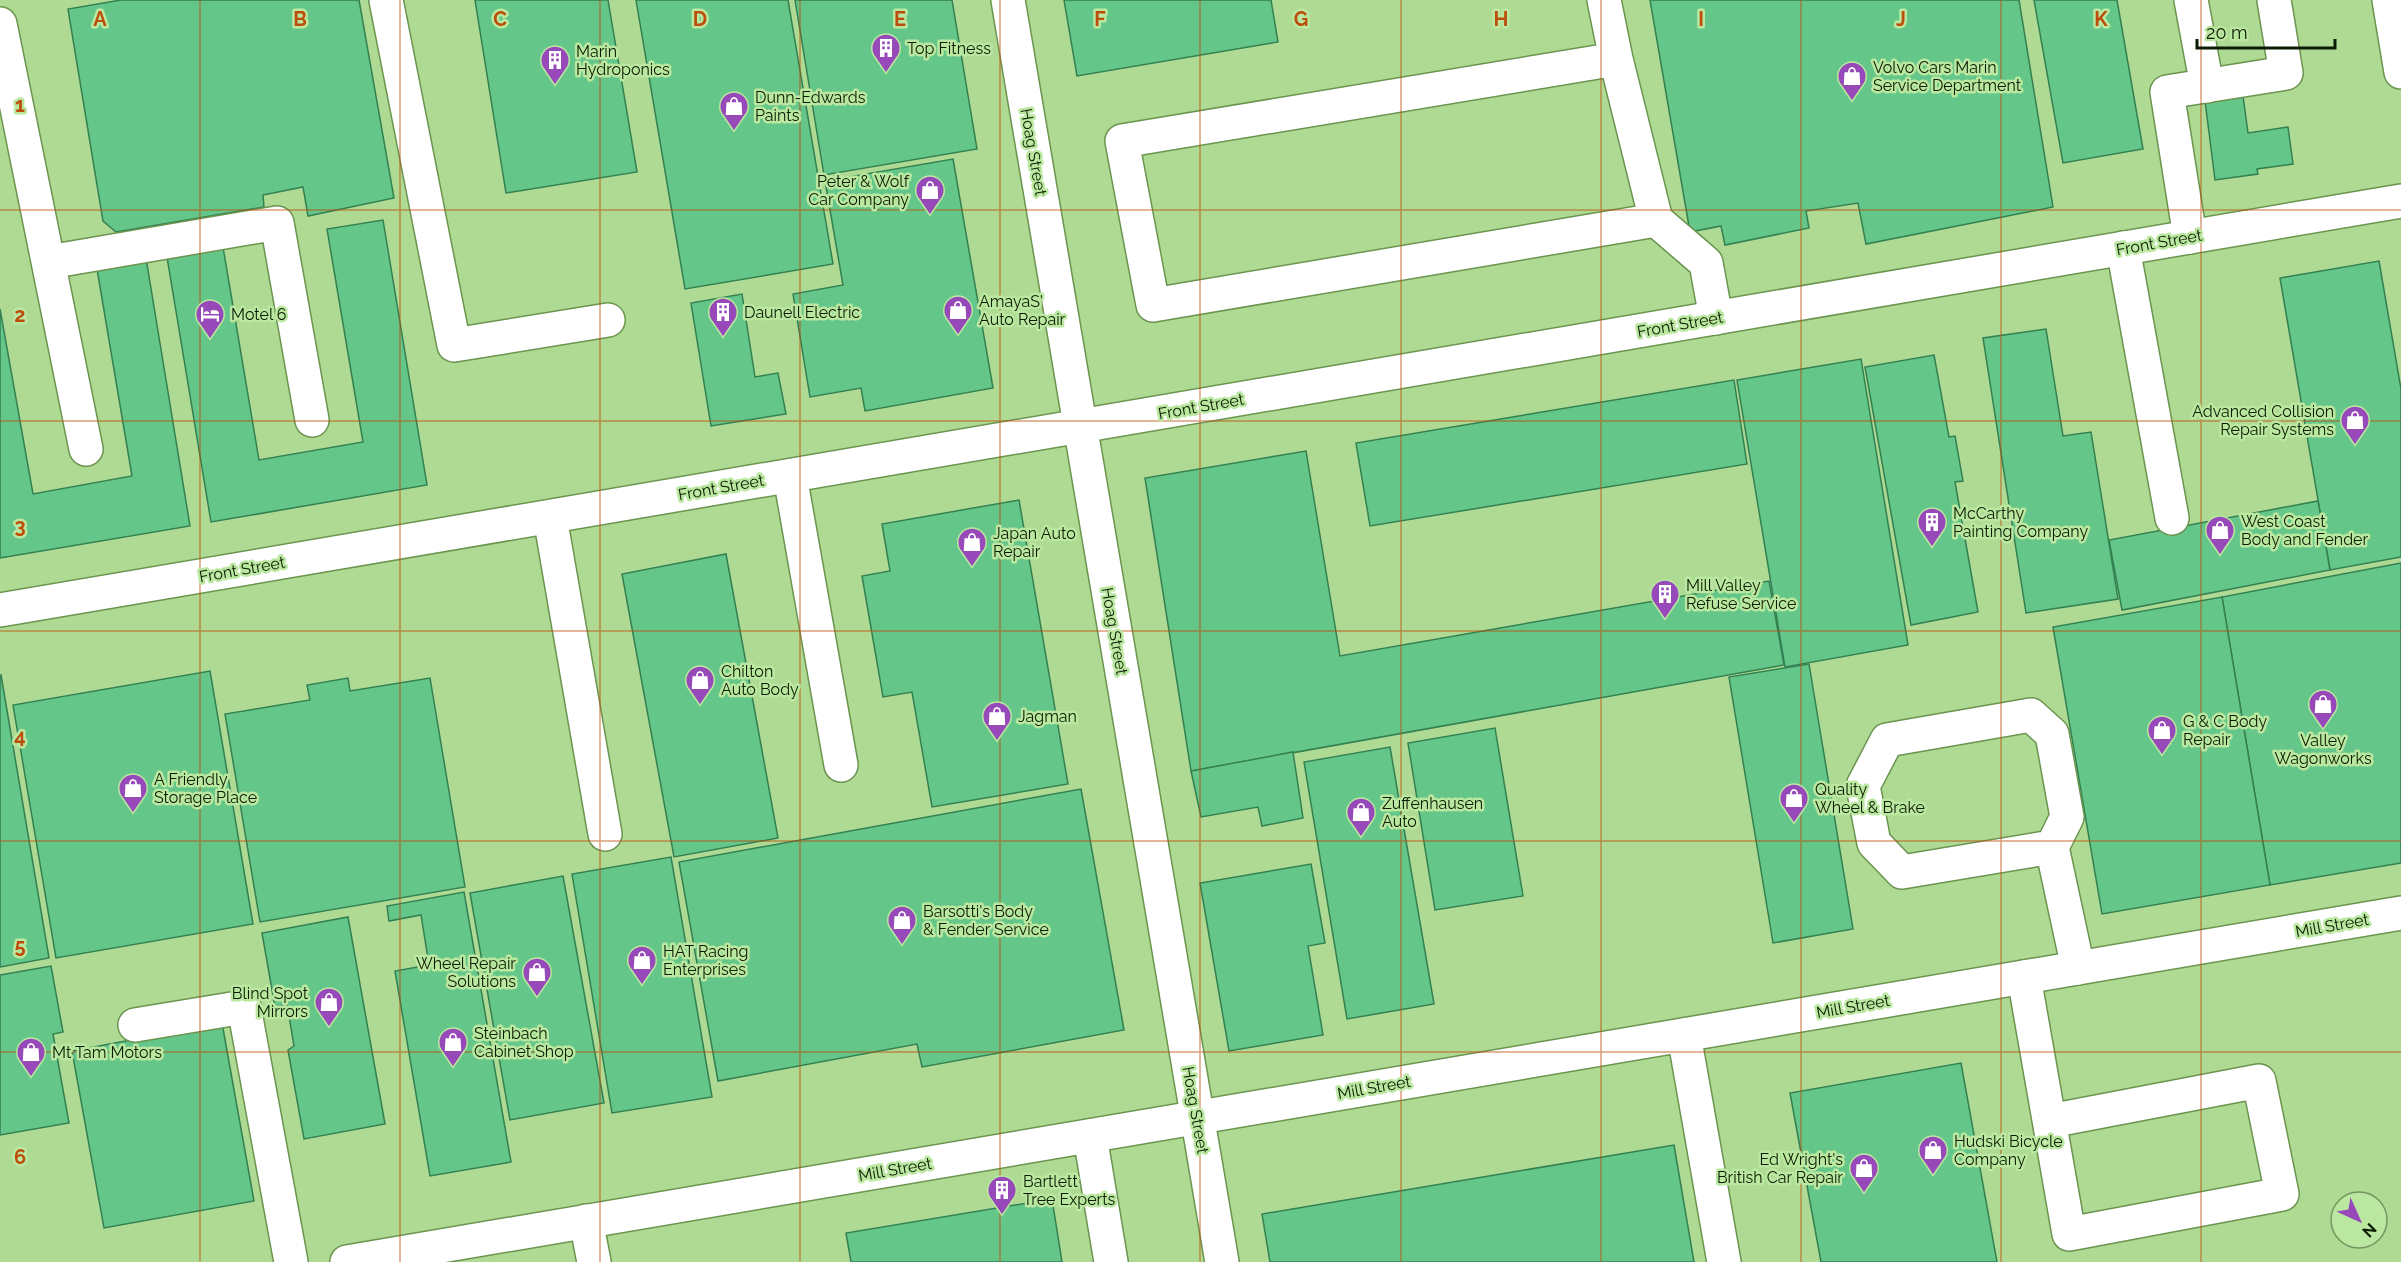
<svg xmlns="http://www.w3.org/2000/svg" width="2401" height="1262" viewBox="0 0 2401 1262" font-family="Raleway,sans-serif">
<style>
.building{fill:#65c689;stroke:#338052;stroke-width:1.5}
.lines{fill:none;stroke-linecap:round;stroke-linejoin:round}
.minor-casing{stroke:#6b9450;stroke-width:36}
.minor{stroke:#fff;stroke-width:33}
.grid{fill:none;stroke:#bc4d0a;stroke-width:1.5;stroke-opacity:0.55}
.labels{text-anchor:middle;stroke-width:5;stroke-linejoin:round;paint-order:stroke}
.poi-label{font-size:16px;fill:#0c1c02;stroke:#bbe8a0;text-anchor:start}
.street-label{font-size:16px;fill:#0c1c02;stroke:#bbe8a0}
.grid-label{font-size:20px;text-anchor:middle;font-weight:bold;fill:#bc4d0a;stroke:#bbe8a0;stroke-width:5;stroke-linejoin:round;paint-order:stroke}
</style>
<rect width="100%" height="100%" fill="#aeda93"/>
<g class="building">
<path d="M121,0H359L394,198L308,216L303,187L263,195L264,207L116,232L103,221L68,9Z"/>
<path d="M475,0H608L637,172L506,193Z"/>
<path d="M636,0H788L833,264L685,289Z"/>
<path d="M795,0H952L977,149L824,175Z"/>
<path d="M1064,0H1271L1278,42L1077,76Z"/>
<path d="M1650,0H2019L2053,207L1866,244L1858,203L1806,211L1809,228L1725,245L1721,226L1690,232Z"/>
<path d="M2034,0H2117L2143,149L2063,163Z"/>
<path d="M2243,96L2248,133L2288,127L2293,164L2257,169L2258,174L2215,180L2205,101Z"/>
<path d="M953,159L993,388L865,411L861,388L810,397L793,294L843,285L825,181Z"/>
<path d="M383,220L427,485L211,522L167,257L223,247L259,460L363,442L327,229Z"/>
<path d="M146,258L190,526L0,558V309L33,494L132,476L97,269Z"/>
<path d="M2379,261L2401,389V557L2330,570L2280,278Z"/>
<path d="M742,294L755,377L778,373L786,414L711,426L691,303Z"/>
<path d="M2046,329L2063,436L2091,432L2118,599L2026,613L1983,338Z"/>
<path d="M1934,355L1949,437L1955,436L1963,481L1955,482L1978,612L1911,625L1865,367Z"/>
<path d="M1861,359L1908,645L1785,667L1737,380Z"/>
<path d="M1734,380L1747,464L1370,526L1356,443Z"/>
<path d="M1306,451L1340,656L1769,581L1784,665L1191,771L1145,478Z"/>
<path d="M1019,500L1068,784L932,807L912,692L883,697L862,576L890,571L882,524Z"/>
<path d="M2318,501L2330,570L2122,610L2109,540Z"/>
<path d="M726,554L778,838L674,857L622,574Z"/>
<path d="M2401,563V863L2270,885L2222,597Z"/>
<path d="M2222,597L2270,885L2102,914L2053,627Z"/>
<path d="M1809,664L1853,929L1773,943L1729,677Z"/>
<path d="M210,671L253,924L56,958L13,705Z"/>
<path d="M1,675L49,958L0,967V676Z"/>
<path d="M348,678L350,691L430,678L465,887L260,922L225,714L310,700L307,685Z"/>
<path d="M1495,728L1523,896L1435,910L1408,743Z"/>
<path d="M1390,747L1434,1004L1347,1019L1304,762Z"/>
<path d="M1293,752L1303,818L1262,826L1258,807L1201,817L1191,771Z"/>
<path d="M1081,789L1124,1030L922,1067L917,1044L718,1081L679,862Z"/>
<path d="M671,857L712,1097L612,1113L572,874Z"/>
<path d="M1311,864L1325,943L1308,946L1323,1035L1229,1051L1200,883Z"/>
<path d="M563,876L604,1103L510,1120L470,893Z"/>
<path d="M464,892L511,1162L430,1176L395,971L429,965L421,915L389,921L387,906Z"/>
<path d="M348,917L385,1124L304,1139L288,1050L294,1046L287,1004L275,1007L262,933Z"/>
<path d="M51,966L63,1032L53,1034L69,1123L0,1135V975Z"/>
<path d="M222,1023L254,1201L104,1228L72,1051Z"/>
<path d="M1961,1063L1997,1262H1821L1790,1093Z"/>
<path d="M1674,1145L1694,1262H1270L1262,1214Z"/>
<path d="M1052,1199L1062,1262H851L846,1233Z"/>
</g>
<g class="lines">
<g class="minor-casing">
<g id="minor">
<path d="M386,0L454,345L608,320"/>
<path d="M1008,0L1222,1262"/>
<path d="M1604,0L1616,59L1656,220L1153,305L1122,141L1616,59"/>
<path d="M2191,0L2207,86"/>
<path d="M2389,0L2401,72"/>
<path d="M0,24L86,449"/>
<path d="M1656,220L1706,263L1716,318"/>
<path d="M2190,237L2167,92L2286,73L2274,0"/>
<path d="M2123,248L2172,518"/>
<path d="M49,262L277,223L312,420"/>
<path d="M790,476L841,765"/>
<path d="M550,517L605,834"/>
<path d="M0,610L2401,201"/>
<path d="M2052,847L1902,872L1874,843L1863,786L1887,740L2031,715L2052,734L2067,817L2052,847L2078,968"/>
<path d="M2024,977L2069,1234L2282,1194L2259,1081L2050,1121"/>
<path d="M135,1025L244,1007L291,1262"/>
<path d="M1684,1035L1724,1262"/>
<path d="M1090,1136L1111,1262"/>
<path d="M586,1221L594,1262"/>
<path d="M347,1262L2401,913"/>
</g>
</g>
<use href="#minor" class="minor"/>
</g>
<path class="grid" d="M200,0V1262M400,0V1262M600,0V1262M800,0V1262M1000,0V1262M1200,0V1262M1401,0V1262M1601,0V1262M1801,0V1262M2001,0V1262M2201,0V1262M0,210H2401M0,421H2401M0,631H2401M0,841H2401M0,1052H2401"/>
<defs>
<g id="building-pin" transform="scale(1.5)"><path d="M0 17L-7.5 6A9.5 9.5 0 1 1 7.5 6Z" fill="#9748b9" stroke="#bbe8a0"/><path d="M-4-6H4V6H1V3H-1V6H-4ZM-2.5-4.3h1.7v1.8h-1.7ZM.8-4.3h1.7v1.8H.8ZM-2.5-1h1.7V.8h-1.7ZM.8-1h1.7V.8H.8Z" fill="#fff"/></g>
<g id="shop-pin" transform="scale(1.5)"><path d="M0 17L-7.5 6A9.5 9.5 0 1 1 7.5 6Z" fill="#9748b9" stroke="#bbe8a0"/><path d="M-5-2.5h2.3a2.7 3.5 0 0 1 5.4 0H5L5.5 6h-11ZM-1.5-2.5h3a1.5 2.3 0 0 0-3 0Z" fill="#fff"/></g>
<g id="hotel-pin" transform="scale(1.5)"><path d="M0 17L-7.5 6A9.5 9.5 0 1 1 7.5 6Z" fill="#9748b9" stroke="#bbe8a0"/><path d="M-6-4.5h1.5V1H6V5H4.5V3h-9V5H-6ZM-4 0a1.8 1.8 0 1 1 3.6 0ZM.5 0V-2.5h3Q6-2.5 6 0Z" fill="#fff"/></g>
</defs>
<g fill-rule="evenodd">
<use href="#building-pin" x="886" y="48"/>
<use href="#building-pin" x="555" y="60"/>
<use href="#shop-pin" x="1852" y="76"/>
<use href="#shop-pin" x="734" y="106"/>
<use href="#shop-pin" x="930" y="190"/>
<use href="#shop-pin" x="958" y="310"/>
<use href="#building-pin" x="723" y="312"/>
<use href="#hotel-pin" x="210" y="314"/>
<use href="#shop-pin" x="2355" y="420"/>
<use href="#building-pin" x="1932" y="522"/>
<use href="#shop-pin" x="2220" y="530"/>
<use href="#shop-pin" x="972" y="542"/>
<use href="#building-pin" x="1665" y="594"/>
<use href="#shop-pin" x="700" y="680"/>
<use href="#shop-pin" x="2323" y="704"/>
<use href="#shop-pin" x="997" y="716"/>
<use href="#shop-pin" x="2162" y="730"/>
<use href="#shop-pin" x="133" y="788"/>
<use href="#shop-pin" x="1794" y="798"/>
<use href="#shop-pin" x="1361" y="812"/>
<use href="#shop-pin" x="902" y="920"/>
<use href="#shop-pin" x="642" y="960"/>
<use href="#shop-pin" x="537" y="972"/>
<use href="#shop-pin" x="329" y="1002"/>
<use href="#shop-pin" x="453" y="1042"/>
<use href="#shop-pin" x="31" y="1052"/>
<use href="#shop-pin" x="1933" y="1150"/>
<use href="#shop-pin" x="1864" y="1168"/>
<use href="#building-pin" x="1002" y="1190"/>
</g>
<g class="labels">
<g class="poi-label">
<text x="907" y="54">Top Fitness</text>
<text x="576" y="57">Marin<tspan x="576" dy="18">Hydroponics</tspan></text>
<text x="1873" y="73">Volvo Cars Marin<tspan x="1873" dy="18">Service Department</tspan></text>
<text x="755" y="103">Dunn-Edwards<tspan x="755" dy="18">Paints</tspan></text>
<text x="909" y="187" text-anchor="end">Peter &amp; Wolf<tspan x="909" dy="18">Car Company</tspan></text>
<text x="979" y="307">AmayaS'<tspan x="979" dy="18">Auto Repair</tspan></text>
<text x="744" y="318">Daunell Electric</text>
<text x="231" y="320">Motel 6</text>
<text x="2334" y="417" text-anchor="end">Advanced Collision<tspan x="2334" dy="18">Repair Systems</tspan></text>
<text x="1953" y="519">McCarthy<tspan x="1953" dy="18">Painting Company</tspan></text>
<text x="2241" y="527">West Coast<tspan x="2241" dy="18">Body and Fender</tspan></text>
<text x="993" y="539">Japan Auto<tspan x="993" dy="18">Repair</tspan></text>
<text x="1686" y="591">Mill Valley<tspan x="1686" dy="18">Refuse Service</tspan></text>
<text x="721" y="677">Chilton<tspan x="721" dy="18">Auto Body</tspan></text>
<text x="1018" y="722">Jagman</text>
<text x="2183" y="727">G &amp; C Body<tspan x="2183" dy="18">Repair</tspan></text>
<text x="2323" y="746" text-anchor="middle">Valley<tspan x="2323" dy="18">Wagonworks</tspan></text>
<text x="154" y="785">A Friendly<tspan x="154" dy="18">Storage Place</tspan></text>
<text x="1815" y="795">Quality<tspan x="1815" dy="18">Wheel &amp; Brake</tspan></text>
<text x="1382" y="809">Zuffenhausen<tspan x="1382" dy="18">Auto</tspan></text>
<text x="923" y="917">Barsotti's Body<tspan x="923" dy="18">&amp; Fender Service</tspan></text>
<text x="663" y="957">HAT Racing<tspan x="663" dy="18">Enterprises</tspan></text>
<text x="516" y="969" text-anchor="end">Wheel Repair<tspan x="516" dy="18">Solutions</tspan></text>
<text x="308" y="999" text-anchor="end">Blind Spot<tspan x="308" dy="18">Mirrors</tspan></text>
<text x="474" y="1039">Steinbach<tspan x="474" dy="18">Cabinet Shop</tspan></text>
<text x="52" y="1058">Mt Tam Motors</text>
<text x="1954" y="1147">Hudski Bicycle<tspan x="1954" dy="18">Company</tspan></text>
<text x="1843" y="1165" text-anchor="end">Ed Wright's<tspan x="1843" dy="18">British Car Repair</tspan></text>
<text x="1023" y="1187">Bartlett<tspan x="1023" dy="18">Tree Experts</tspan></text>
</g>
<g class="street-label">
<text transform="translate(1034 152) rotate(80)" y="6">Hoag Street</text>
<text transform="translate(2159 242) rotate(-10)" y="6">Front Street</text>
<text transform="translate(1680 324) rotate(-10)" y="6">Front Street</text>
<text transform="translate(1201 406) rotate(-10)" y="6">Front Street</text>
<text transform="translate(721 487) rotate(-10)" y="6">Front Street</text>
<text transform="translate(242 569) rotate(-10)" y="6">Front Street</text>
<text transform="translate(1115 631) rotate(80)" y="6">Hoag Street</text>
<text transform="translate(2332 925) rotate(-10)" y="6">Mill Street</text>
<text transform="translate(1853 1006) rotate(-10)" y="6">Mill Street</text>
<text transform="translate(1374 1087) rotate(-10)" y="6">Mill Street</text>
<text transform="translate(1196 1110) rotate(80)" y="6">Hoag Street</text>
<text transform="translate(895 1169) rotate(-10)" y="6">Mill Street</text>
</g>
</g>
<g class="grid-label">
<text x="100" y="26">A</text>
<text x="300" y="26">B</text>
<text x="500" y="26">C</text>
<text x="700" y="26">D</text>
<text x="900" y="26">E</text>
<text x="1100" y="26">F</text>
<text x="1301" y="26">G</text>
<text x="1501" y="26">H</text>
<text x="1701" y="26">I</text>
<text x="1901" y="26">J</text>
<text x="2101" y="26">K</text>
<text x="20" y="112">1</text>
<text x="20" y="322">2</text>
<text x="20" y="533">3</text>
<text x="20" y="743">4</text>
<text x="20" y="953">5</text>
<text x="20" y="1164">6</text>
</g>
<g transform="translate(2359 1220) rotate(135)"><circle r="28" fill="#bbe8a0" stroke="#759661" stroke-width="1.5"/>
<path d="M0-4.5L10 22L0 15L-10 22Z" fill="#9748b9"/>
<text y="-9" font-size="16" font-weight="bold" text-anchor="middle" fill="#0c1c02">N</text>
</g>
<path d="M2197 39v9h138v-9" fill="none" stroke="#0c1c02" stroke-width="3"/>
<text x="2206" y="39" font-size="18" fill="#0c1c02" stroke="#bbe8a0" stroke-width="4.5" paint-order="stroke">20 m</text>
</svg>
